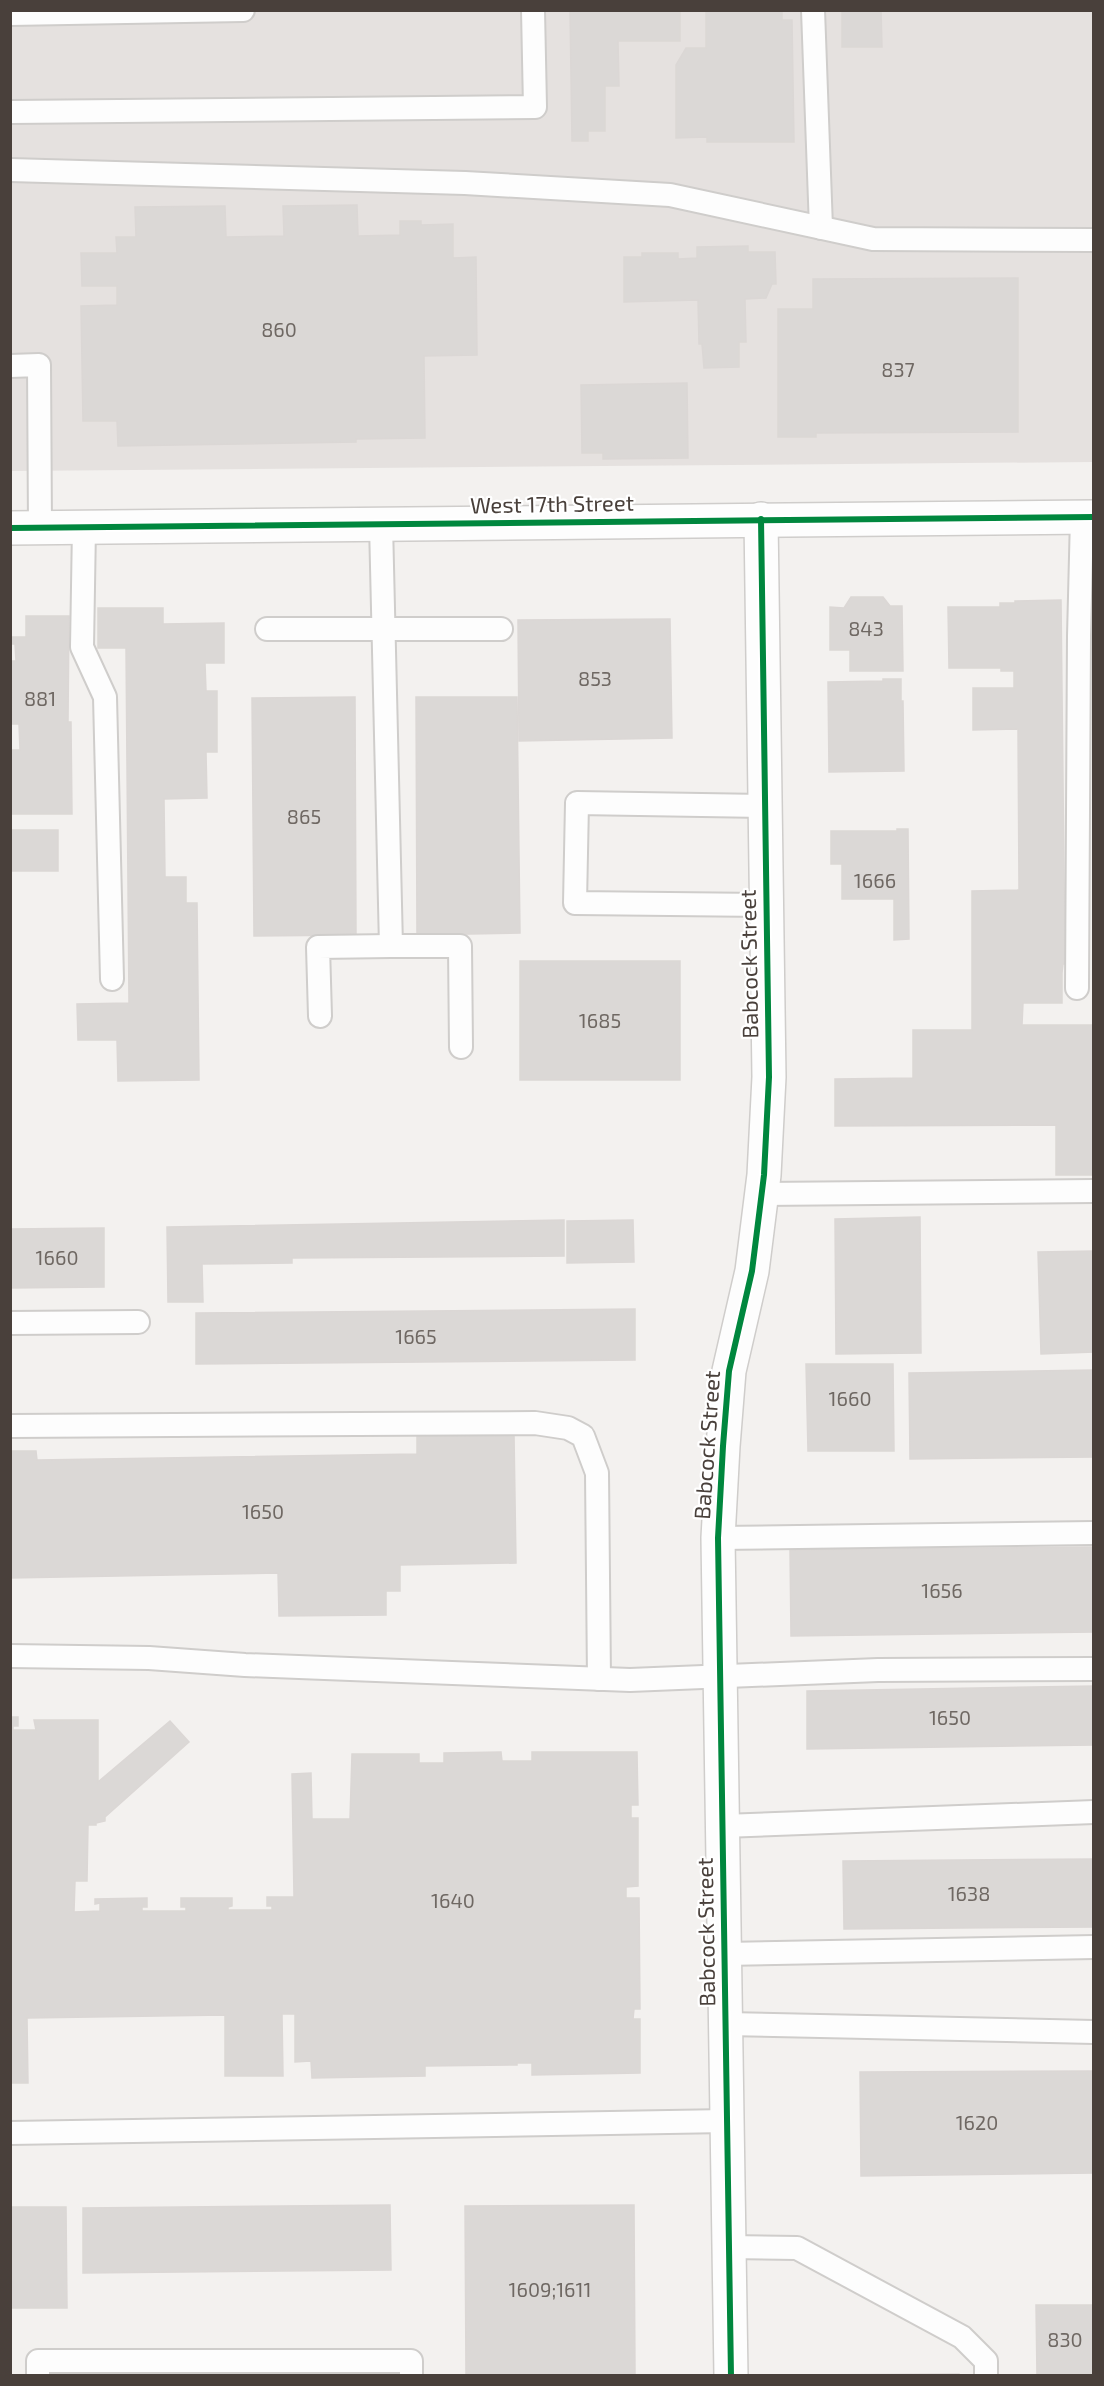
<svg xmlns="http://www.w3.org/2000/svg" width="1104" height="2386" viewBox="0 0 1104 2386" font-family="'Exo 2',sans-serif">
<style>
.industrial{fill:#e5e1df}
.building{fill:#dbd8d6;stroke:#dbd7d5;stroke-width:1.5}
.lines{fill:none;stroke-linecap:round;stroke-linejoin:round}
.service-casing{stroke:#cfcdcb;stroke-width:26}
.minor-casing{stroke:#cfcdcb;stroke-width:36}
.tertiary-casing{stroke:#cfcdcb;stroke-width:36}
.service{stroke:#fdfdfd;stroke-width:22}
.minor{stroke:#fdfdfd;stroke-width:33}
.tertiary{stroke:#fdfdfd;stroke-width:33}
.cycleway-casing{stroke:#fff;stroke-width:10}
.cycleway{stroke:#00873e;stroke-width:6}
.labels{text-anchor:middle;stroke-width:4.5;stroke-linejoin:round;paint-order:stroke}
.number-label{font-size:20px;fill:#6f6863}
.street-label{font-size:22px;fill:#49403b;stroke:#fff}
</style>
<rect width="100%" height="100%" fill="#f3f1ef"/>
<path class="industrial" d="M10,11H1093V462L11,471Z"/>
<g class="building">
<path d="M570,10H680V41H618L619,86H605V131H588V141H572Z"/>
<path d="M706,10H782V20H792L794,142H707V137L676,138V65L686,48H706Z"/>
<path d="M842,10H881L882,47H842Z"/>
<path d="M357,205L358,236L400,235V221H421V225L453,224V258L476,257L477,355L424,356L425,438L356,439V442L118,446L117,421H83L81,306L117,305V286H82L81,253H117L116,237H136L135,207L225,206L226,237L284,236L283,206Z"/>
<path d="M748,246V252H775L776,284H772L766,298L745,299L746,342H739V367L704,368L702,344H699L698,300L624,302V257H642V253H678V259L697,258V247Z"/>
<path d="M1018,278V432L816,433V437H778V309H813V279Z"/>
<path d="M687,383L688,458L603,459V453H582L581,385Z"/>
<path d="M851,597H883L890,606H902L903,671H850V650H830V607L844,608Z"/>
<path d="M1061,600L1065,964H1063L1062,973V1003H1023L1022,1025H1094V1175H1056V1125L835,1126V1079L913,1078V1030H972V891L1019,890L1018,729L973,730V688H1014V671H1001V668H949L948,607H1000V603H1015V601Z"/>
<path d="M98,608H163V624L224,623V663H205L206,691H217V752H206L207,798L164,799L165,877H186V903H197L199,1080L118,1081L117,1040H78L77,1004L129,1003L126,648H98Z"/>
<path d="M26,616H69L68,722H71L72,814H10V750H20L19,724H12L11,661H16L15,644H10V637H26Z"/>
<path d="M670,619L672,738L519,741L518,620Z"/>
<path d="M883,679H901V701H903L904,771L829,772L828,682L883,681Z"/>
<path d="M355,697L356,935L254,936L252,698Z"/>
<path d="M416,697H517L520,933L417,935Z"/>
<path d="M897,829H908L909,939L894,940V899H842V864H831V831H897Z"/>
<rect x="10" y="830" width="48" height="41"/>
<rect x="520" y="961" width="160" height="119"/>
<path d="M920,1217L921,1353L836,1354L835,1219Z"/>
<path d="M564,1220V1256L292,1258V1263L202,1264L203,1302H168L167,1227Z"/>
<path d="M633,1220L634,1262L567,1263V1221Z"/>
<path d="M104,1228V1287L10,1288V1229Z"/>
<path d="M1094,1251V1352L1041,1354L1038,1252Z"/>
<path d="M635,1309V1360L196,1364V1313Z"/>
<path d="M806,1364H893L894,1451H808Z"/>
<path d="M1094,1370V1457L910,1459L909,1373Z"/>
<path d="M514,1434L516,1563L400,1565V1591H386V1615L279,1616L278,1573L10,1578V1451H36L37,1460L417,1454V1435Z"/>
<path d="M1094,1547V1632L791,1636L790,1550Z"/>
<path d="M1094,1686V1745L807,1749V1691Z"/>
<path d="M10,1717H18V1726H13V1730H36L34,1720H98V1782L170,1721L189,1742L105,1817V1821L96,1823V1825H88L87,1881H75L74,1912L100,1911V1903L95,1904V1899L147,1898V1907H142V1911H186V1907H181V1898H232V1906L228,1907V1910H272V1906H267V1897H294L292,1774L311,1773L312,1819H350L352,1754H419V1763H444V1753L501,1752L502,1761H532V1752H637L638,1805H631V1818H638V1886L626,1887V1898H639L640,2009H634L633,2019H640V2073L532,2075V2063H517V2065L425,2066V2076L312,2078L311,2061L295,2062V2014H282L283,2076H225V2015L27,2018L28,2083H10Z"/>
<path d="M1094,1859V1927L844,1929L843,1861Z"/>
<path d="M1094,2071V2173L861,2176L860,2072Z"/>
<path d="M390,2205L391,2270L83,2273V2208Z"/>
<path d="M634,2205L635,2374L466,2375L465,2206Z"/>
<path d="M10,2207H66L67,2308H10Z"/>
<path d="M1036,2305H1094V2376H1037Z"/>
<path d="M959,2374V2376H792V2375Z"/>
</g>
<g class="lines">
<g class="service-casing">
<g id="service">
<path d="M813,10L821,228"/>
<path d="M10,14L243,10"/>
<path d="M10,112L535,107L533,10"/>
<path d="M10,170L465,183L670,195L873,239L1094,240"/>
<path d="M10,366L39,365L40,527"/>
<path d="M381,524L391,946H460L461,1047"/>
<path d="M84,527L82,647L105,697L112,979"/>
<path d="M267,629H501"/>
<path d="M765,806L577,803L575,903L766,905"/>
<path d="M1077,988L1079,636L1082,517"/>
<path d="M320,1016L318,947L391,946"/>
<path d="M761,1194L1094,1191"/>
<path d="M10,1323L138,1322"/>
<path d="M10,1426L535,1423L568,1428L583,1436L597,1473L599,1679"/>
<path d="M718,1538L1094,1533"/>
<path d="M10,1656L149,1658L245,1665L630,1680L878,1670L1094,1669"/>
<path d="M723,1826L1094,1812"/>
<path d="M724,1954L1094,1947"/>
<path d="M726,2024L1094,2032"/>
<path d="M10,2133L727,2121"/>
<path d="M729,2247L797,2248L962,2337L986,2361V2376"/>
<path d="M38,2376V2361H411V2376"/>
</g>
</g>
<g class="minor-casing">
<path id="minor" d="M731,2376L718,1538L723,1446L729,1371L752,1271L764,1175L769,1077L761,519"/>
</g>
<g class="tertiary-casing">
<path id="tertiary" d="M10,528L1094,517"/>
</g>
<use href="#service" class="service"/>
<use href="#minor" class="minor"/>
<use href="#tertiary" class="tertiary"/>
<g class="cycleway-casing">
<g id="cycleway">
<path d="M10,528L1094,517"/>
<path d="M731,2376L718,1538L723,1446L729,1371L752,1271L764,1175L769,1077L761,519"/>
</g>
</g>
<use href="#cycleway" class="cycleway"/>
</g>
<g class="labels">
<g class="number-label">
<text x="279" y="337">860</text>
<text x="898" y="377">837</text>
<text x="866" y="636">843</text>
<text x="595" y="686">853</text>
<text x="40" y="706">881</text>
<text x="304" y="824">865</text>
<text x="875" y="888">1666</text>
<text x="600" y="1028">1685</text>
<text x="57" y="1265">1660</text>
<text x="416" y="1344">1665</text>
<text x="850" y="1406">1660</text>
<text x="263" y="1519">1650</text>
<text x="942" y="1598">1656</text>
<text x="950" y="1725">1650</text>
<text x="969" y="1901">1638</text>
<text x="453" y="1908">1640</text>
<text x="977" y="2130">1620</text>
<text x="550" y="2297">1609;1611</text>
<text x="1065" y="2347">830</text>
</g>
<g class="street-label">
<text transform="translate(552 504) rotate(-1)" y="8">West 17th Street</text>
<text transform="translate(749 964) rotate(-91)" y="8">Babcock Street</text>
<text transform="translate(707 1445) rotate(-86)" y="8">Babcock Street</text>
<text transform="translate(706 1932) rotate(-91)" y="8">Babcock Street</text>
</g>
</g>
<rect width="1104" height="2386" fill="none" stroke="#49403b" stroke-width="24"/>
</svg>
